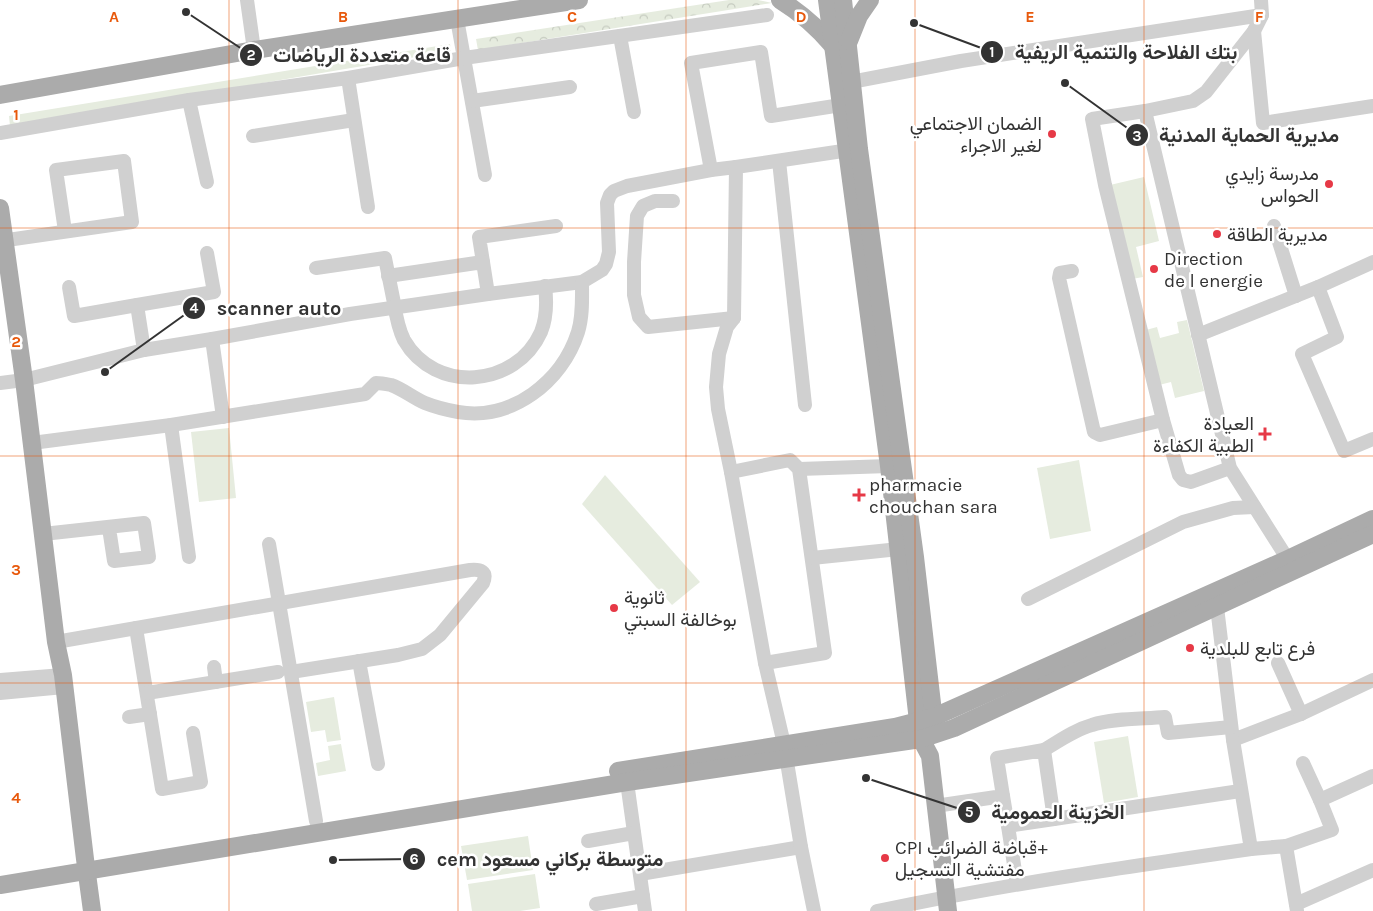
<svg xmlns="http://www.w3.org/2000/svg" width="1373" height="911" viewBox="0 0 1373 911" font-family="Karla,Vazirmatn,sans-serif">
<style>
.grass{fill:#e6ecdf}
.forest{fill:url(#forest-crowns)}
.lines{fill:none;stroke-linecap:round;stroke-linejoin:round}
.minor{stroke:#d0d0d0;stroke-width:14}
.major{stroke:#ababab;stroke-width:18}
.grid{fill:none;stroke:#e8590c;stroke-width:1;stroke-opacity:0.55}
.poi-dot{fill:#e63946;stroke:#fff;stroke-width:2}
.labels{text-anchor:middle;stroke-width:5;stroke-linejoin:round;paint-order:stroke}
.poi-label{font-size:19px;fill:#333;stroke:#fff;text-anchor:start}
.grid-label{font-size:16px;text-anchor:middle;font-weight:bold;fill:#e8590c;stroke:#fff;stroke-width:5;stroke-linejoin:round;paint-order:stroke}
.leader{fill:none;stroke:#333;stroke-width:2}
.callout-dot{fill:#333;stroke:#fff;stroke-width:2}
.mark-label{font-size:15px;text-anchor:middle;font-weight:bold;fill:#fff}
.callout-label{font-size:20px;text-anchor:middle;font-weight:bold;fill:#333;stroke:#fff;stroke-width:5;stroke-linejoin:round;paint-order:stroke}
</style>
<defs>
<pattern id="forest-crowns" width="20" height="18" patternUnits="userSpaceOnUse" patternTransform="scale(1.25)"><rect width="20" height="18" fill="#e6ecdf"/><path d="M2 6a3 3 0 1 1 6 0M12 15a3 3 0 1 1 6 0" fill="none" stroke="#c6cbc0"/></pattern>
</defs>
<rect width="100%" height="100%" fill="#fff"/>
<g class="grass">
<path d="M450,44L451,51L10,126L9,116Z"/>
<path d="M1144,177L1159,241L1136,247L1143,277L1132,279L1110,185Z"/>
<path d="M1187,320L1204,391L1175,398L1171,382L1159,385L1146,330L1157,327L1160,338L1179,333L1177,322Z"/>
<path d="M229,428L236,498L199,502L191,432Z"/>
<path d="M1079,460L1091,531L1050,539L1037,468Z"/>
<path d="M605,475L700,582L672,605L582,504Z"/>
<path d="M334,697L341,740L327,742L325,730L311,732L306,702Z"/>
<path d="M1128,736L1138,797L1104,803L1094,742Z"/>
<path d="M341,744L346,771L318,776L316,763L330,760L328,746Z"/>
<path d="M528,836L533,870L467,880L461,846Z"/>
<path d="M535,874L540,908L520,911H472L468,884Z"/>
</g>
<path class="forest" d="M729,0H758L772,3L478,50L476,39Z"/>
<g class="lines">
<g class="minor">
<path d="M247,0L254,50"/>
<path d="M457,19L485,175"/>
<path d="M1254,31L1263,123L1373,106"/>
<path d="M620,36L634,112"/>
<path d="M348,78L368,207"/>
<path d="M851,82L961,61L1262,15"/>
<path d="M189,100L207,182"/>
<path d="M472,101L570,87"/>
<path d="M1145,111L1193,101L1206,92L1254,31L1262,15L1261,0"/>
<path d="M0,133L189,100L348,78L464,58L767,15"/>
<path d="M253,136L354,120"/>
<path d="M779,161L805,405"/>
<path d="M711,170L691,63L761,52L771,116L841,105"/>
<path d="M673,201H655L643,206L637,216L634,262V295L639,317L648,327L734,318"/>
<path d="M1274,226L1296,296"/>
<path d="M0,241L132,222L124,161L56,170L65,231"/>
<path d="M483,262L479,237L556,226"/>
<path d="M316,268L385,258C388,273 391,288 394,303C396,316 398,328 404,340C435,394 516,388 541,332C547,317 547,302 545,286"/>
<path d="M1072,271L1060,273L1059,278L1094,432L1100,435L1163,420"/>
<path d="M388,276L483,262L488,294"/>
<path d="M69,287L74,316L137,305L144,350"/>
<path d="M1318,287L1337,337L1302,354L1344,451L1373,439"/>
<path d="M137,305L214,292L207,253"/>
<path d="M1198,335L1318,287L1373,262"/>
<path d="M212,339L223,417"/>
<path d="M0,383L24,380L144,350L212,339L350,314L488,294L582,282L602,270L606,264L609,252L607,203L610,195L614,191L627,186L711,170L736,167"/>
<path d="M171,425L189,557"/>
<path d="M32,443L171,425L365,394L376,383C381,383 386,384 391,385C403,389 413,398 425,403C435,407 447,410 458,412C512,421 562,382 578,332C583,316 582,298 582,282"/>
<path d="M1230,468L1191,482L1183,480L1179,475L1163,420L1105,185L1092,119L1145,111L1230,468L1292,566"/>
<path d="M799,469L889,466"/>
<path d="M731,472L790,460L799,469L825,653L765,663"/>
<path d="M43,534L144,523L149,557L114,561L109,528"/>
<path d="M269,544L316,821"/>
<path d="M812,558L899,549"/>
<path d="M1028,599L1183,522L1233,508L1254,507"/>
<path d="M1217,607L1233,740L1301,714L1373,680"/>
<path d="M136,628L162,789L201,782L193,733"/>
<path d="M56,642L470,570C480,569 488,571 483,583L440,635L422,649L398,655L291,672"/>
<path d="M359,661L378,764"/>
<path d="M1278,663L1301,714"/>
<path d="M214,667L216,682"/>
<path d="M0,680L63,675"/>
<path d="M0,693L64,687"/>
<path d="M147,693L278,672"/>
<path d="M129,717L150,714"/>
<path d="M1233,740L1251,849"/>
<path d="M1044,750C1059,741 1074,730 1092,725C1113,718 1143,719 1165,717L1168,733L1231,727"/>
<path d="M627,782L645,911"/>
<path d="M1003,796L1008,826"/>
<path d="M1320,800L1373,776"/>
<path d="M935,806L1003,796L997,758L1044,750L1054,819L1008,826L1017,884"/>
<path d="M1054,819L1240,791"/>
<path d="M588,841L634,833"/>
<path d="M1286,846L1332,830L1320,800L1303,763"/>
<path d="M640,874L801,847"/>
<path d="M596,904L643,896"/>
<path d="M1296,904L1373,870"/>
<path d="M814,911L801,847L784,744L765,663L731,472L718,409L716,387L719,354L727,327L734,318L736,167L856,149"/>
<path d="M877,911C1001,885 1126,867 1251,849L1286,846L1297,911"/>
</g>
<g class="major">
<path d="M780,0C801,13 818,28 833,46"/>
<path d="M827,0L889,466L918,721L921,739L930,756L948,911"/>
<path d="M843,0L859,149L915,557L935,729"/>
<path d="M849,41L859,16L870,0"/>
<path d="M0,95L254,50L579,0"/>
<path d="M0,208L24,380L56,642L63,675L85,859L92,911"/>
<path d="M618,771L895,727L934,717L1288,559L1373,519"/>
<path d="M0,885L627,782L921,739L954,728L1373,534"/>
</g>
</g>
<path class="grid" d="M229,0V911M458,0V911M686,0V911M915,0V911M1144,0V911M0,228H1373M0,456H1373M0,683H1373"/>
<g class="poi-dot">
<circle cx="1052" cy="134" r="5"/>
<circle cx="1329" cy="184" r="5"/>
<circle cx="1217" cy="234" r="5"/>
<circle cx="1154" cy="269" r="5"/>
<path d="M1262.5 426.5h5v5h5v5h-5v5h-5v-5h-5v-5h5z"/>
<path d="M856.5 487.5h5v5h5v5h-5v5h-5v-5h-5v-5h5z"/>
<circle cx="614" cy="608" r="5"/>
<circle cx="1190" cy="648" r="5"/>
<circle cx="885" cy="858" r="5"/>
</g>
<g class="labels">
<g class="poi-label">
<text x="1042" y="130" text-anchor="end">الضمان الاجتماعي<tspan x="1042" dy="22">لغير الاجراء</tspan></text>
<text x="1319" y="180" text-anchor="end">مدرسة زايدي<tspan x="1319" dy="22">الحواس</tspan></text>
<text x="1227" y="241">مديرية الطاقة</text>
<text x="1164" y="265">Direction<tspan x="1164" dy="22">de l energie</tspan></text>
<text x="1254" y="430" text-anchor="end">العيادة<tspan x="1254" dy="22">الطبية الكفاءة</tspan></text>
<text x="869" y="491">pharmacie<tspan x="869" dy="22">chouchan sara</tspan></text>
<text x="624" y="604">ثانوية<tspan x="624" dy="22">بوخالفة السبتي</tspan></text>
<text x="1200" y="655">فرع تابع للبلدية</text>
<text x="895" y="854">CPI قباضة الضرائب+<tspan x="895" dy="22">مفتشية التسجيل</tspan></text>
</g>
</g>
<g class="grid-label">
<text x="114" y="22">A</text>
<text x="343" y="22">B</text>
<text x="572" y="22">C</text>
<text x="801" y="22">D</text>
<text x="1030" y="22">E</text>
<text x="1259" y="22">F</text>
<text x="16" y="120">1</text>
<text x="16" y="347">2</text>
<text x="16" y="575">3</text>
<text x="16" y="803">4</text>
</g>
<path class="leader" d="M914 23L992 52M186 12L251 55M1065 83L1137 135M105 372L194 308M866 778L969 812M333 860L414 859"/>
<g class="callout-dot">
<circle cx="914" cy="23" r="5"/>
<circle cx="186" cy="12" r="5"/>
<circle cx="1065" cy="83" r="5"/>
<circle cx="105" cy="372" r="5"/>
<circle cx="866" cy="778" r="5"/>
<circle cx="333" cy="860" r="5"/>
<circle cx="992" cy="52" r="12"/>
<circle cx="251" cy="55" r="12"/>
<circle cx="1137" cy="135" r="12"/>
<circle cx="194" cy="308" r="12"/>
<circle cx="969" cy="812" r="12"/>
<circle cx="414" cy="859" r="12"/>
</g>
<g class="mark-label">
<text x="992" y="57">1</text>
<text x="251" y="60">2</text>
<text x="1137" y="141">3</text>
<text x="194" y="313">4</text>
<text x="969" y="817">5</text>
<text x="414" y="864">6</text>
</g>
<g class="callout-label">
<text x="1126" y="59">بتك الفلاحة والتنمية الريفية</text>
<text x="362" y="62">قاعة متعددة الرياضات</text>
<text x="1249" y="142">مديرية الحماية المدنية</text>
<text x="279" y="315">scanner auto</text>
<text x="1058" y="819">الخزينة العمومية</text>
<text x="550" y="866">cem متوسطة بركاني مسعود</text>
</g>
</svg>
